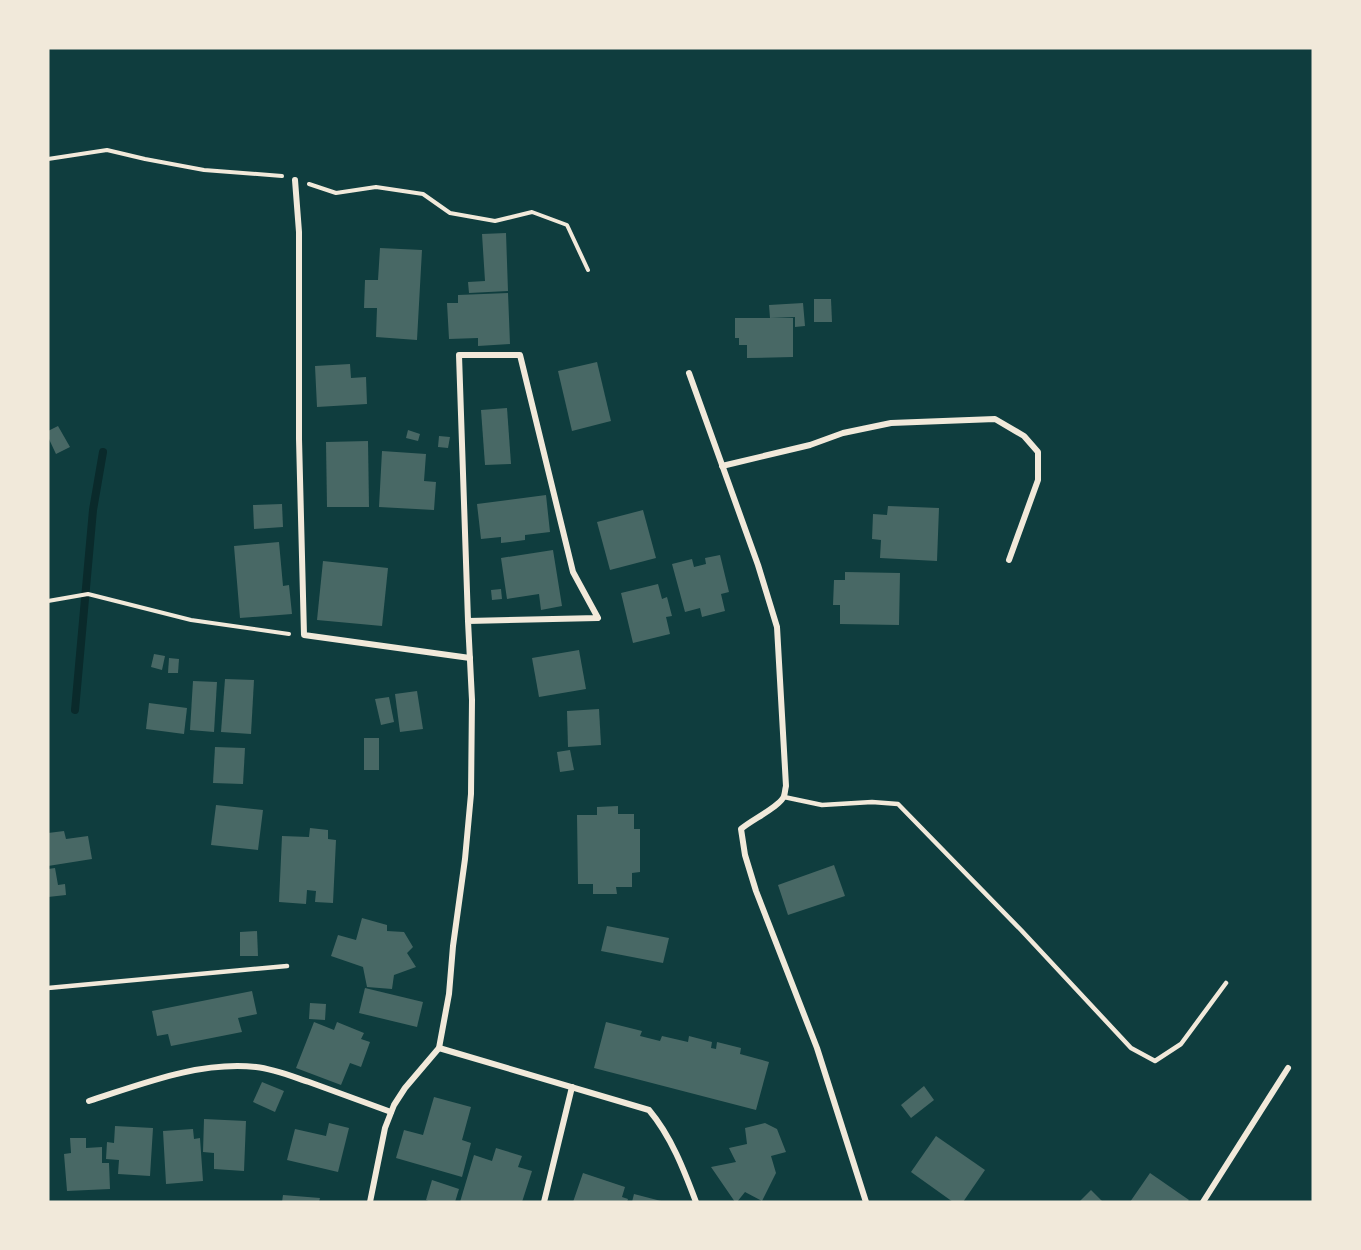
<svg xmlns="http://www.w3.org/2000/svg" width="1361" height="1250" viewBox="0 0 1361 1250" font-family="Arial,sans-serif">
<style>
.lines{fill:none;stroke-linecap:round;stroke-linejoin:round}
.stream{stroke:#0a2a2b;stroke-width:8}
.building{fill:#486865}
.path{stroke:#f1e9da;stroke-width:4}
.service{stroke:#f1e9da;stroke-width:4.5}
.minor{stroke:#f1e9da;stroke-width:6}
</style>
<rect width="100%" height="100%" fill="#0f3d3e"/>
<g class="lines">
<path class="stream" d="M75,710L93,510L103,452"/>
</g>
<g class="building">
<path d="M506,233L508,291L469,293L468,282L485,281L482,234Z"/>
<path d="M380,248L422,250L417,340L376,337L377,308H364L365,280H378Z"/>
<path d="M508,293L510,344L478,346V338L449,339L447,303H458V295Z"/>
<path d="M814,299H831L832,322H814Z"/>
<path d="M803,303L805,326L795,327V317L770,318L769,305Z"/>
<path d="M735,318H793V357L747,358V345H739V338H735Z"/>
<path d="M597,362L611,421L572,431L558,371Z"/>
<path d="M350,364L351,378L366,377L367,404L317,407L315,366Z"/>
<path d="M507,408L511,464L485,465L481,410Z"/>
<path d="M58,426L70,447L56,454L48,437V431Z"/>
<path d="M408,430L420,434L418,441L406,438Z"/>
<path d="M439,436L450,437L448,448L438,447Z"/>
<path d="M368,441L369,507H327L326,442Z"/>
<path d="M382,451L426,454L424,481L436,482L434,510L379,507Z"/>
<path d="M546,495L550,532L525,535V540L501,543V537L481,539L477,504Z"/>
<path d="M282,504L283,527L254,529L253,505Z"/>
<path d="M888,506L939,508L937,561L880,558L881,540L872,539L873,514L887,515Z"/>
<path d="M643,510L656,558L610,570L597,522Z"/>
<path d="M279,542L283,586L289,585L292,614L240,618L234,546Z"/>
<path d="M553,550L562,606L541,610L539,594L507,599L501,558Z"/>
<path d="M720,555L729,592L721,594L725,611L702,617L700,608L685,612L672,564L692,559L694,567L706,564L705,558Z"/>
<path d="M323,561L388,568L382,626L317,620Z"/>
<path d="M845,572L900,573L899,625L840,624V605H833L834,580H845Z"/>
<path d="M658,584L662,599L667,597L672,616L666,617L670,634L633,643L621,593Z"/>
<path d="M501,589L502,599L492,600L491,590Z"/>
<path d="M579,650L586,689L539,697L532,658Z"/>
<path d="M154,654L165,656L162,670L151,667Z"/>
<path d="M169,658L179,659L178,673H168Z"/>
<path d="M225,679L254,680L251,734L221,732Z"/>
<path d="M193,681L217,682L214,732L190,730Z"/>
<path d="M417,691L423,729L400,732L395,694Z"/>
<path d="M389,697L394,722L381,725L375,699Z"/>
<path d="M149,703L187,708L184,734L146,729Z"/>
<path d="M599,709L601,745L568,747L567,711Z"/>
<rect x="364" y="738" width="15" height="32"/>
<path d="M215,747L245,748L243,784L213,783Z"/>
<path d="M570,750L574,770L560,772L557,752Z"/>
<path d="M216,805L263,810L258,850L211,845Z"/>
<path d="M618,806V814H634V829H640V872L632,873V887H616L617,894H593V884H578L577,815H597V807Z"/>
<path d="M310,828L328,830V839L336,840L333,903L315,902L316,891L307,890L306,904L279,902L282,836L309,837Z"/>
<path d="M64,831L66,839L88,836L92,859L48,866V833Z"/>
<path d="M834,865L845,896L788,915L778,885Z"/>
<path d="M55,868L58,885L65,884L66,895L48,897V869Z"/>
<path d="M362,918L387,925V931L404,932L413,947L407,953L416,967L394,975L392,989L367,987L363,967L331,956L338,935L356,940Z"/>
<path d="M607,926L669,938L663,963L601,951Z"/>
<path d="M257,931L258,956H240V932Z"/>
<path d="M365,988L423,1002L417,1027L359,1013Z"/>
<path d="M252,991L257,1014L238,1018L242,1032L171,1046L168,1034L157,1036L152,1011Z"/>
<path d="M310,1003L326,1004L325,1020L309,1019Z"/>
<path d="M314,1022L334,1030L337,1022L364,1033L361,1039L370,1042L361,1067L350,1063L341,1085L296,1068Z"/>
<path d="M606,1022L642,1031L640,1036L660,1041L662,1036L688,1042L689,1036L712,1042L711,1048L716,1049L717,1042L741,1048L740,1054L769,1062L756,1110L594,1068Z"/>
<path d="M262,1082L284,1091L275,1112L253,1102Z"/>
<path d="M924,1086L934,1100L911,1118L901,1105Z"/>
<path d="M434,1097L471,1107L462,1140L471,1143L462,1177L396,1158L404,1130L423,1135Z"/>
<path d="M204,1119L246,1121L244,1171L214,1169V1153L203,1152Z"/>
<path d="M329,1123L349,1128L338,1172L287,1160L295,1129L326,1136Z"/>
<path d="M765,1123L777,1129L786,1152L771,1156L776,1173L762,1201L745,1192L737,1202H735L711,1167L736,1162L729,1148L747,1144L745,1128Z"/>
<path d="M115,1126L153,1128L150,1176L118,1174L119,1160L106,1159L107,1142L114,1143Z"/>
<path d="M193,1129L194,1139L200,1138L203,1181L166,1184L163,1131Z"/>
<path d="M936,1136L985,1170L963,1202H953L911,1172Z"/>
<path d="M70,1138H86V1148L102,1147V1163H109L110,1189L67,1191L64,1154L71,1153Z"/>
<path d="M496,1148L522,1156L518,1167L532,1171L522,1202H460L474,1155L492,1161Z"/>
<path d="M583,1173L625,1187L622,1197L628,1199L627,1202H573Z"/>
<path d="M1150,1173L1189,1200L1187,1202H1130Z"/>
<path d="M432,1180L459,1189L455,1202H431L426,1200Z"/>
<path d="M1091,1190L1103,1202H1079Z"/>
<path d="M634,1194L661,1201V1202H632Z"/>
<path d="M283,1195L320,1198L319,1202H282Z"/>
</g>
<g class="lines">
<g class="path">
<path d="M48,159L107,150L145,159L204,170L282,176"/>
<path d="M309,184L336,193L376,187L423,194L450,213L495,221L532,212L567,225L588,270"/>
<path d="M48,601L88,594L191,620L289,634"/>
</g>
<g class="service">
<path d="M784,797L822,805L872,802L898,804L1021,930L1131,1048L1155,1061L1181,1044L1226,983"/>
<path d="M48,988L287,966"/>
</g>
<g class="minor">
<path d="M295,180L299,232V439L304,635L470,658"/>
<path d="M689,373L758,565L777,627L786,786C785,790 785,793 784,796C781,806 751,820 741,829L745,855L756,891L817,1048L866,1202"/>
<path d="M722,466L810,445L843,433L891,423L995,419L1024,436L1038,452V480L1009,560"/>
<path d="M439,1048L649,1110C671,1136 684,1170 696,1202"/>
<path d="M89,1101C142,1084 199,1061 256,1067C274,1069 291,1076 309,1082C336,1092 364,1102 391,1112"/>
<path d="M370,1202L385,1128L394,1105L405,1088L439,1048L449,994L453,946L465,859L471,794L472,700L468,621L459,355H520L573,572L598,618L468,621"/>
<path d="M544,1202L572,1087"/>
<path d="M1203,1202L1288,1068"/>
</g>
</g>
<rect width="1361" height="1250" fill="none" stroke="#f1e9da" stroke-width="99"/>
</svg>
